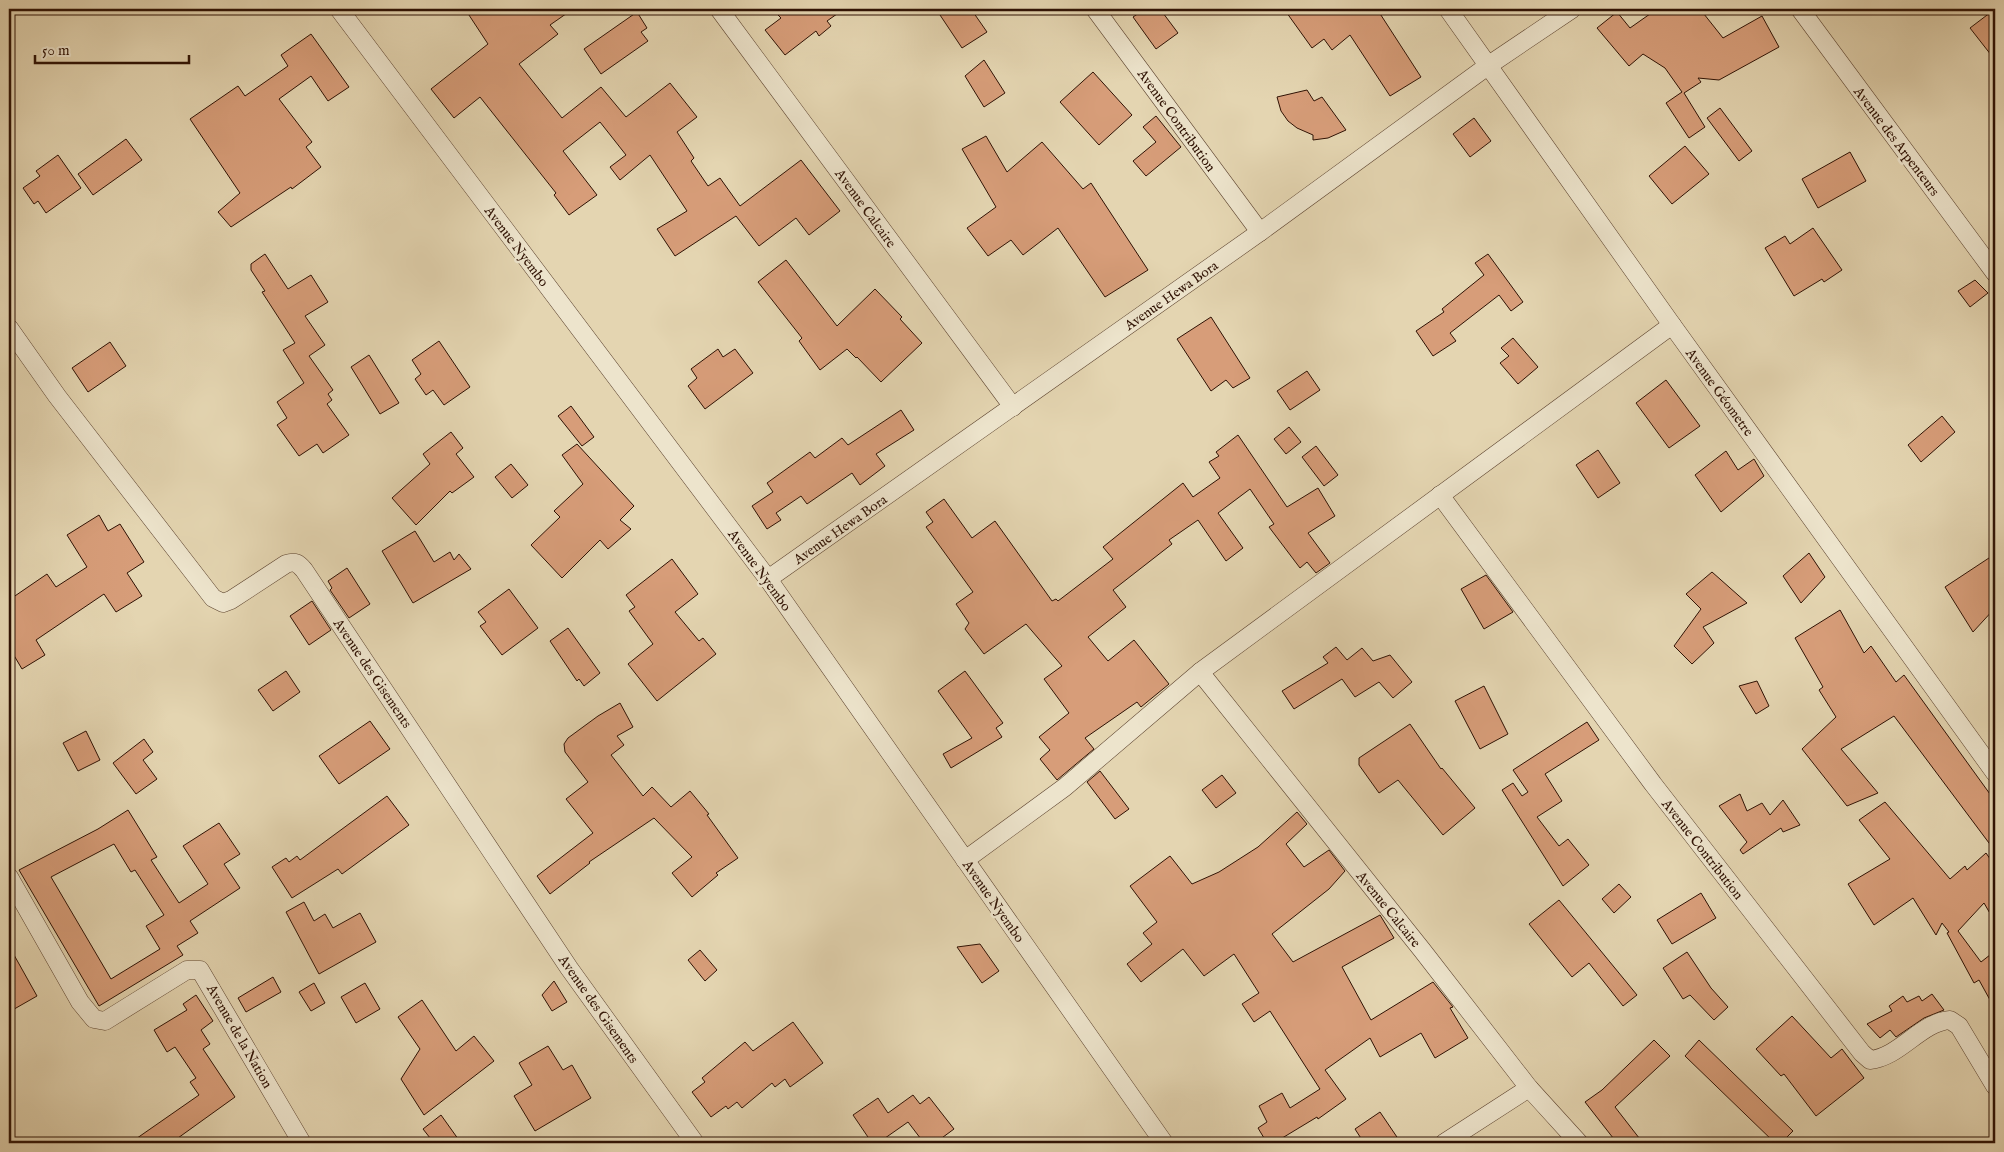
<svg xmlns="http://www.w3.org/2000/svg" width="2004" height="1152" viewBox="0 0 2004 1152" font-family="'IM FELL English',serif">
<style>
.building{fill:#d79d79;stroke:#2f1204;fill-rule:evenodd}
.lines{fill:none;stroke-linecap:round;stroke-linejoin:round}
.street-casing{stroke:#5c432f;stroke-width:19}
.street{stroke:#ede4cc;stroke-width:18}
.labels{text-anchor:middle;stroke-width:5;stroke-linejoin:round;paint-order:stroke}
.street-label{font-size:14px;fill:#2f1204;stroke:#ede4cc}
</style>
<rect width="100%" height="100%" fill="#e4d5b1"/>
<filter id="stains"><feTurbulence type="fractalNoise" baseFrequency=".004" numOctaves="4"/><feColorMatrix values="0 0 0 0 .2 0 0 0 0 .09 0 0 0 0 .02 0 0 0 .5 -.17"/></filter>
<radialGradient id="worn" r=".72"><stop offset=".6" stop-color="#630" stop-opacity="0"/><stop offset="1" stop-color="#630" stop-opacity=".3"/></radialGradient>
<g class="building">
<path d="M465,9H573L550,25L558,34L519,64L562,118L601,87L626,117L670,83L697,117L677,132L694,158L691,161L708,186L720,178L740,206L801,160L840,211L809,235L796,218L759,246L736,216L675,256L657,229L687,211L650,155L620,180L610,167L626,155L600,122L563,151L597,195L569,215L554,195L556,193L480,97L454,118L431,89L488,44Z"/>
<path d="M772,9H844L827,21L831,26L819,36L816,31L785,55L765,30L781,18Z"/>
<path d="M936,9H971L987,32L962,48Z"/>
<path d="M1145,9H1160L1178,33L1156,49L1133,17Z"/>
<path d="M1284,9H1377L1421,77L1390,96L1350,35L1332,50L1324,39L1312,48Z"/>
<path d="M1657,9H1700L1723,38L1762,16L1779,47L1719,80L1698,78L1701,82L1684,93L1705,127L1689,138L1666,103L1682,92L1665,68L1643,54L1629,66L1597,28L1617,12L1630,28Z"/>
<path d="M1995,9V60L1970,28Z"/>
<path d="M637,12L647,28L641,32L648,41L601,74L584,49Z"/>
<path d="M311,34L349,87L328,101L311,76L279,99L312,142L306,147L321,167L292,189L291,187L231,227L218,212L240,193L190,119L238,86L245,96L288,66L281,55Z"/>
<path d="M984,60L1005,93L984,107L965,76Z"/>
<path d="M1093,72L1132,115L1099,145L1060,102Z"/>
<path d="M1307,90L1314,101L1322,97L1346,130L1328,138L1313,140V135L1297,128L1288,121L1281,111L1277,97Z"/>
<path d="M1720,108L1752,151L1739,161L1707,118Z"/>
<path d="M1156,116L1181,147L1146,176L1133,161L1156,142L1143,127Z"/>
<path d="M1474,118L1491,141L1470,157L1453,134Z"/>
<path d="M986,136L1007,172L1042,142L1083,189L1091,183L1148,270L1105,297L1058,228L1023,255L1011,240L988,256L967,228L996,207L962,149Z"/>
<path d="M126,139L142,160L93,195L78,174Z"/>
<path d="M1685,146L1709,174L1672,204L1649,176Z"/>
<path d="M1850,152L1866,181L1818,208L1802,179Z"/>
<path d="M58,155L81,188L46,213L38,201L34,204L23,188L40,176L36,171Z"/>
<path d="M1813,228L1842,270L1824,282L1822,279L1794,296L1765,248L1785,236L1790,244Z"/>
<path d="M265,254L288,289L311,275L328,302L305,316L325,345L309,356L333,390L328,394L332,400L327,404L349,435L323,453L317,444L299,456L277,425L287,418L277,402L304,383L283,350L295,343L262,292L265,291L251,270V264Z"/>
<path d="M1488,254L1523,302L1511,311L1499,295L1450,333L1456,341L1433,356L1416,331L1444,312L1442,309L1484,275L1475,263Z"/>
<path d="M786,260L837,326L875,289L902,317L900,319L922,343L881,382L857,357L856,358L847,349L820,370L799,341L802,338L758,282Z"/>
<path d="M1975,280L1988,293L1970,307L1958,291Z"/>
<path d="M1211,317L1250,378L1233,388L1226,380L1211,391L1177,339Z"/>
<path d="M1513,338L1538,367L1518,384L1500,363L1509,356L1501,348Z"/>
<path d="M439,341L470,387L444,405L433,390L426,395L415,379L421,374L412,360Z"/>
<path d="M110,342L126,366L88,392L72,368Z"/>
<path d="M718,349L723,357L735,349L753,373L705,409L688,386L697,378L691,369Z"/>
<path d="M369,355L399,403L380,414L351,367Z"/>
<path d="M1307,371L1320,390L1290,410L1277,391Z"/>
<path d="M1666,380L1700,426L1669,448L1636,403Z"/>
<path d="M571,406L594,437L582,446L558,416Z"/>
<path d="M901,410L914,430L876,454L885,466L860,485L852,473L807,504L801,496L776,513L781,520L767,529L752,506L773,492L767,483L810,452L815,458L842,438L848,445Z"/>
<path d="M1942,416L1955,432L1921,462L1908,445Z"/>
<path d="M1289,427L1301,442L1286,454L1274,439Z"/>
<path d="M451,432L463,448L456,454L474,477L452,493L450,491L416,525L392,498L430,464L423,454Z"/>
<path d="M1238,435L1287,507L1318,488L1335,516L1308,533L1330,563L1316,573L1307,562L1300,568L1269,527L1274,524L1250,489L1218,513L1243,548L1226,561L1198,520L1169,540L1172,544L1113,590L1126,607L1088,637L1108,661L1134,640L1169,684L1141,707L1137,702L1085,738L1094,749L1057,780L1040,759L1050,750L1039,737L1069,713L1044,679L1062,666L1026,624L984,654L965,629L969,623L956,604L973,592L926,527L933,522L926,512L944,499L972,538L995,521L1052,601L1056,599L1058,601L1113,559L1103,547L1183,483L1193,497L1220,478L1209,462L1219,456L1216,452Z"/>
<path d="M577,444L634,506L620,520L631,529L608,549L600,540L562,578L531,545L560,517L554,511L583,484L562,455Z"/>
<path d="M1316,446L1338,475L1324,486L1302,457Z"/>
<path d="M1598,450L1620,483L1598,498L1576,465Z"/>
<path d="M1726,451L1738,470L1754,459L1764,476L1721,512L1695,475Z"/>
<path d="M511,464L528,485L512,498L495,477Z"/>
<path d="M99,515L108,531L120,524L144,562L127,573L142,596L116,612L104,594L36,640L45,655L22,669L9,647V600L47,574L56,587L87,567L67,535Z"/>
<path d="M415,531L434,562L450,552L454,560L459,554L471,569L413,603L382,551Z"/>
<path d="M1809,553L1825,577L1801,603L1783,576Z"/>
<path d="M1995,554V608L1973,632L1945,587Z"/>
<path d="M672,559L698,594L675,612L699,641L703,638L716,654L657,701L628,664L653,644L629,611L635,607L626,595Z"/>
<path d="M347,568L370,604L349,618L330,590L332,588L328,581Z"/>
<path d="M1712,572L1747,603L1703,627L1714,643L1692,664L1674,646L1701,609L1686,594Z"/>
<path d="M1486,575L1513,612L1484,629L1461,589Z"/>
<path d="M509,589L538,628L502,655L480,626L486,622L478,612Z"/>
<path d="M312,601L331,630L309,645L290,616Z"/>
<path d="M1840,610L1864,653L1871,646L1896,682L1904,675L1995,801V851L1894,716L1841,749L1878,793L1847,806L1802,749L1836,717L1819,690L1823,687L1795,638Z"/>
<path d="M568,628L600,673L584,686L579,679L577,681L550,641Z"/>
<path d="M1336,647L1347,660L1362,648L1373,661L1390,655L1412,682L1393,698L1379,682L1355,697L1342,679L1294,709L1282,691L1328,663L1323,657Z"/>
<path d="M286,671L300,692L273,711L258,690Z"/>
<path d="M965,671L1003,723L996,728L1002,737L951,768L943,754L972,738L938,691Z"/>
<path d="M1757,681L1769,706L1756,714L1739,686Z"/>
<path d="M1484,686L1508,734L1480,749L1455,701Z"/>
<path d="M620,703L633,727L617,736L624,745L611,755L643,796L652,787L671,807L690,791L709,814L707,815L738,858L716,873L718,875L692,897L672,873L692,857L654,818L589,862L590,863L550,894L537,876L593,833L566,799L588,782L565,752L564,744L568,738L598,716Z"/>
<path d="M370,721L390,749L339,784L319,756Z"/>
<path d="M1587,722L1599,740L1545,774L1562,801L1537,817L1559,846L1568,839L1589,865L1563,886L1502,790L1513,783L1522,796L1528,792L1513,770Z"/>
<path d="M1410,724L1441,769L1442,768L1475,808L1443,835L1398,780L1379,793L1359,765V758Z"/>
<path d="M86,731L100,760L78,771L63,743Z"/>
<path d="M144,739L153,752L143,760L157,779L136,794L113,763Z"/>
<path d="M1100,771L1129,809L1115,819L1087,782Z"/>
<path d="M1222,775L1236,793L1216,808L1202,790Z"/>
<path d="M1740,794L1747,811L1762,803L1770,815L1783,800L1800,825L1783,832L1781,828L1743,854L1740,850L1747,842L1719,806Z"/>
<path d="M387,796L409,825L342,874L338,869L292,898L272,867L286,858L289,862L297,856L300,860Z"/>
<path d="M1885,802L1950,879L1965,866L1967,870L1986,853L1995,866V922L1984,903L1958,931L1981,962L1995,951V1009L1979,980L1974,983L1947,933L1949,932L1942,923L1936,935L1913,898L1874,925L1848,884L1890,859L1859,820Z"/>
<path d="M128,810L157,857L151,860L179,903L208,884L183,846L219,823L240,854L224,864L240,888L190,921L198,933L177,946L183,955L99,1006L19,870L98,829ZM114,844L131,872L135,870L164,915L146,926L160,949L111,979L51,877Z"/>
<path d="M1297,812L1307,824L1286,844L1304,867L1329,850L1345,871L1329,889L1272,934L1293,962L1380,915L1394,938L1342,967L1371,1020L1433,982L1453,1007L1450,1008L1468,1038L1435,1058L1421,1033L1380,1057L1370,1038L1325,1070L1346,1099L1318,1119L1317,1117L1274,1143H1267L1258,1128L1267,1122L1259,1106L1282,1093L1290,1108L1320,1089L1270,1011L1254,1022L1242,1004L1259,993L1234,954L1204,976L1183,949L1141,982L1127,964L1152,944L1143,933L1157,922L1130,886L1170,856L1192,884L1219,872L1258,847Z"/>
<path d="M1619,884L1631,897L1614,913L1602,899Z"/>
<path d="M1701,893L1716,918L1672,944L1657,920Z"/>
<path d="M1559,900L1637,995L1623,1006L1589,963L1572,977L1529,924Z"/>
<path d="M304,902L314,921L325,914L333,928L360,913L376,942L319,974L286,912Z"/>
<path d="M980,944L999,971L982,983L957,947Z"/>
<path d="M9,946L37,996L9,1012Z"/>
<path d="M700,950L717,970L705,981L688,960Z"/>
<path d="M1687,952L1711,988L1728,1007L1714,1020L1690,995L1683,999L1663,968Z"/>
<path d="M273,977L281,992L246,1012L238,998Z"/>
<path d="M554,981L567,1002L552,1011L542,995Z"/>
<path d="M314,983L325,1003L311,1011L299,992Z"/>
<path d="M365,983L380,1009L356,1023L341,997Z"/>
<path d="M1932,994L1944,1010L1924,1018L1896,1037L1890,1030L1880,1038L1867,1024L1892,1011L1889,1006L1903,996L1907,1002L1919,996L1922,1001Z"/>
<path d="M196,995L213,1021L201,1030L210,1044L203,1049L235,1097L171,1143H130L199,1095L190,1082L196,1078L175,1047L167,1052L154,1030L187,1010L183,1004Z"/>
<path d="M422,1000L456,1051L474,1036L494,1061L424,1115L401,1079L420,1049L398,1017Z"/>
<path d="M1792,1016L1831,1058L1842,1049L1864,1078L1816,1116L1784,1074L1781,1076L1756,1049Z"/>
<path d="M793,1022L823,1063L790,1087L785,1079L775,1087L772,1083L742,1108L737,1102L728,1109L726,1106L711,1117L692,1092L705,1082L702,1078L745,1042L753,1051Z"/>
<path d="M1654,1040L1670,1056L1615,1107L1643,1143H1617L1585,1102L1602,1090Z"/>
<path d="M1699,1040L1793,1131L1781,1143H1775L1685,1056Z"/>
<path d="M548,1046L563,1070L572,1065L591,1098L535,1131L514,1096L532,1085L519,1063Z"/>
<path d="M913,1095L920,1104L929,1097L954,1129L935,1143H924L908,1122L878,1143H872L853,1115L878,1098L888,1113Z"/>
<path d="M1380,1112L1401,1143H1364L1355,1129Z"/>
<path d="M441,1115L461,1143H434L423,1129Z"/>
</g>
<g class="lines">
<g class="street-casing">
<g id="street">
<path d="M339,9L768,579L1164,1143"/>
<path d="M719,9L1013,407"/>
<path d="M1095,9L1260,232"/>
<path d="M1448,9L1672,325L1995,773"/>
<path d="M1800,9L1995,273"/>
<path d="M9,328L57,396L213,598L223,603L231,600L286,564C295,561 298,563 304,570L569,968L695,1143"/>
<path d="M1440,495L1653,784L1862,1053L1870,1060C1900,1057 1921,1022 1950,1020L1959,1026L1995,1086"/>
<path d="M768,579L1260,232L1489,65L1572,9"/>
<path d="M1200,672L1422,950L1529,1088L1579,1143"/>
<path d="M965,860L1065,787L1200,672L1672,325"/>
<path d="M9,877L80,1002L94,1019L105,1021L187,970H200L302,1143"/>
<path d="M1444,1143L1529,1088"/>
</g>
</g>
<use href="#street" class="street"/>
</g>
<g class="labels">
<g class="street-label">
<text transform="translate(1177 120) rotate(54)" y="5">Avenue Contribution</text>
<text transform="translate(1897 141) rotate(53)" y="5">Avenue des Arpenteurs</text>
<text transform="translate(866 208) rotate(54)" y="5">Avenue Calcaire</text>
<text transform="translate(517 246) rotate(53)" y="5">Avenue Nyembo</text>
<text transform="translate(1171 295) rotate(-35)" y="5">Avenue Hewa Bora</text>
<text transform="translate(1720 392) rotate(54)" y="5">Avenue Géometre</text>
<text transform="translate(840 529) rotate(-35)" y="5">Avenue Hewa Bora</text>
<text transform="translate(760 570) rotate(54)" y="5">Avenue Nyembo</text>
<text transform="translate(373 673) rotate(56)" y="5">Avenue des Gisements</text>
<text transform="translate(1703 849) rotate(52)" y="5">Avenue Contribution</text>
<text transform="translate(994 901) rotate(55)" y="5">Avenue Nyembo</text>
<text transform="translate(1389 909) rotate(51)" y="5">Avenue Calcaire</text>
<text transform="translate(599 1009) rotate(55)" y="5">Avenue des Gisements</text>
<text transform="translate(240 1036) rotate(60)" y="5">Avenue de la Nation</text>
</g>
</g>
<rect width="2004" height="1152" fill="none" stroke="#e4d5b1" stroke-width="30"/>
<rect x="10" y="10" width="1984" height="1132" fill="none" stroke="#2f1204" stroke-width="2.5"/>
<rect x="15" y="15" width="1974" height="1122" fill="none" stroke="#2f1204"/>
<path d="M35 55v8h154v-8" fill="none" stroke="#2f1204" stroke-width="2.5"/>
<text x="42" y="55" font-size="15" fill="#2f1204" stroke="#ede4cc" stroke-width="4" paint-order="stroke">50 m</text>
<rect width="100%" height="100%" filter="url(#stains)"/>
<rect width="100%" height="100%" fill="url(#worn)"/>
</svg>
